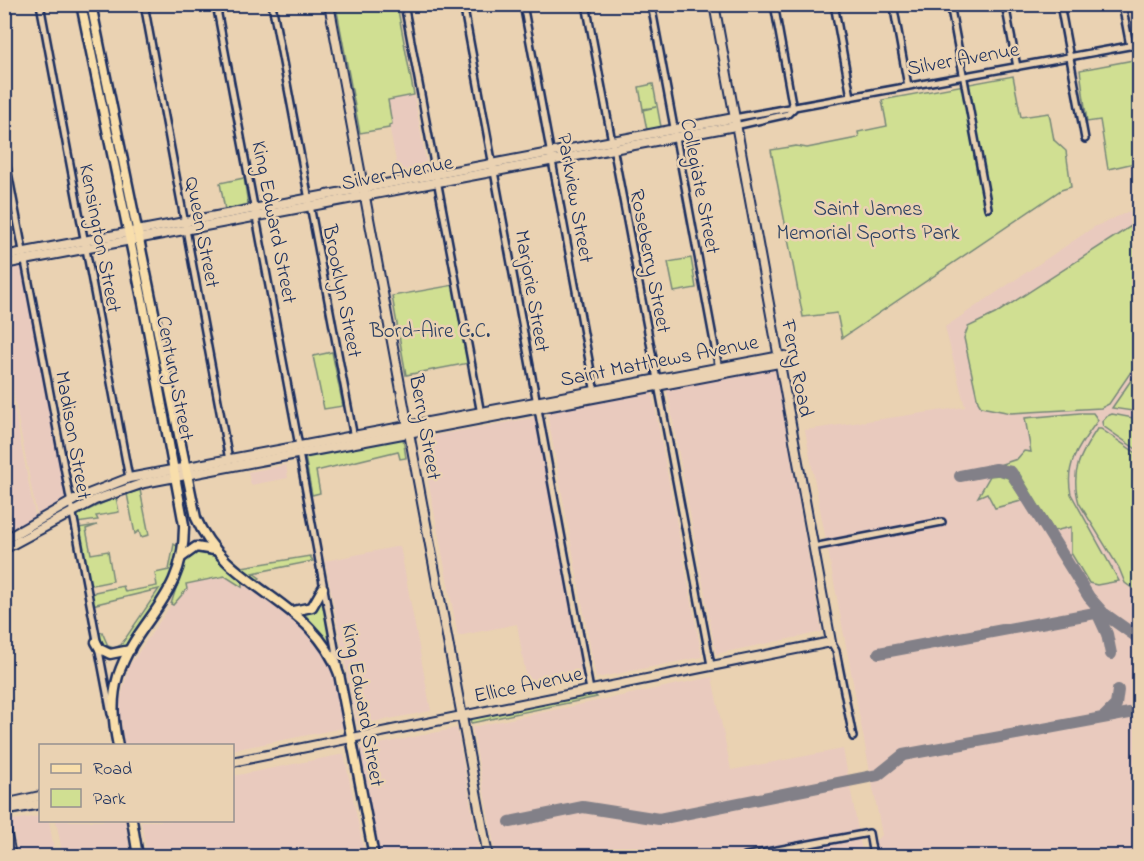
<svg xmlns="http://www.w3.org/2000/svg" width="1144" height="861" viewBox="0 0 1144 861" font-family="'Indie Flower',sans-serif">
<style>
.built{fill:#e9cabe}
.green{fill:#d0df92;stroke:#768778;stroke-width:1.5}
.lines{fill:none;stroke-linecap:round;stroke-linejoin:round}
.taxiway{stroke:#828088;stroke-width:12}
.street-casing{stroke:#1b2f5e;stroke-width:10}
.secondary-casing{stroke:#1b2f5e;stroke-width:12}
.primary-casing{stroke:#1b2f5e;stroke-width:13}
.street{stroke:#ead2b2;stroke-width:5}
.secondary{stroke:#ead2b2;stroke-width:8}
.primary{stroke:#f8deab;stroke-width:8}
.labels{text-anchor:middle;stroke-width:5;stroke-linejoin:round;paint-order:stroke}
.street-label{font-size:21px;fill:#1b2f5e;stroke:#ead2b2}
.park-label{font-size:21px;fill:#2d4163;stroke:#ead2b2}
</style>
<rect width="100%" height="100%" fill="#ead2b2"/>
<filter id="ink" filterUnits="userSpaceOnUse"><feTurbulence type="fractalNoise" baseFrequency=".0167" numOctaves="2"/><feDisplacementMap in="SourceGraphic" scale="12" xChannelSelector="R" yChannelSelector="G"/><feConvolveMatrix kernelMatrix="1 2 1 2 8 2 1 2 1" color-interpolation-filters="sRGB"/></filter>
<g filter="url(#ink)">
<g class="built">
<path d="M414,95L428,172L399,177L389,125L392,124L387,100Z"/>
<path d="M1139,207V856H876L875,841L882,835L805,430L965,407L945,327L1094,227Z"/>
<path d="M25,265L67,497L37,516L5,351L4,269Z"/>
<path d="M4,358L35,516L5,533H4Z"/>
<path d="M775,369L822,632L716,654L667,389Z"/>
<path d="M652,392L702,657L596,678L547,412Z"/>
<path d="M536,417L582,678L528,688L517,624L458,636L420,438Z"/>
<path d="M286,465L288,478L251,485L248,472Z"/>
<path d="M400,546L431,711L357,725L325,561Z"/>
<path d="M223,577L235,580L287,613L302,625L325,652L334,677L343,728L233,750L232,746H124L119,705L129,666L182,589L191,583Z"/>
<path d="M712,677L731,770L843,749L863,856H496L472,727Z"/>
<path d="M457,728L480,856H380L360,748Z"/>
<path d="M344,754L365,856H147L141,821L232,820L233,776Z"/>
<path d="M40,816V820L49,821L55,856H18L11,820Z"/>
<path d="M56,821H125L131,856H63Z"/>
</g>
<g class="green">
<path d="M345,4L397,5L414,95L388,100L392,124L389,125V128L360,133L336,6Z"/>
<path d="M1139,59V162L1108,169L1100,120L1087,122L1080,70Z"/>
<path d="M1013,76L1021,117L1049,113L1054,140L1066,151L1071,187L1061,190L842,338L837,313L803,317L771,150L796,146L807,148L857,138L859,137L858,132L887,126L882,100Z"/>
<path d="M653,84L661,127L647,130L643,110L656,107L643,109L639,87Z"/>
<path d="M244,178L248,205L225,210L220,183Z"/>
<path d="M1139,221V360L1109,404L1101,408L1011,413L981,407L978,402L964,338L968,327L995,314Z"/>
<path d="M691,258L696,288L674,292L668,262Z"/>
<path d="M454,285L469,363L406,375L392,296Z"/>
<path d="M332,352L343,406L324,409L313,356Z"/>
<path d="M1139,367V412L1112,408L1136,373Z"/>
<path d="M1080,413H1093L1098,420C1081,444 1064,463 1071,494L1119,581L1097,585L1089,583L1071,553V527L1054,531L1019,473L1002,464L1017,459L1024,451L1031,452L1025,418Z"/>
<path d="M1112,414L1139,419V451L1103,426L1102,422L1107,416Z"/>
<path d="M1097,429H1101L1139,455V593L1125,583L1119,568L1079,503C1070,472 1080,455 1097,429Z"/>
<path d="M403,438L406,458L400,459L398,451L316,471L320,493L312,495L305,457Z"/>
<path d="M999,475L1008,478L1022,499L1021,501L995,508L987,493L978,497L990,476Z"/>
<path d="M140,490L149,535L141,537L139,531L135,534L127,494Z"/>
<path d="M116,497L119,512L96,516L98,520L77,523L75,516Z"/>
<path d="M97,525L86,529L91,554L108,551L113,581L93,585L89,583L78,528Z"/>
<path d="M174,544L178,547L173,570L160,598L127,646L111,653L99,643L98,633L102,632L108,646L114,648L121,645L159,589L92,605L91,596L95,592L123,586L125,592L157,586L155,573L169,570Z"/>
<path d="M191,551H209L242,581V587L225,576L186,584L187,589L173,605L171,604L186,557Z"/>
<path d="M310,556L313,561L253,573L260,578L256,581L236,565L235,561L242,567Z"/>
<path d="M322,598L334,651L304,613L313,610Z"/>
<path d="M594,694L597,697L471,723L470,719Z"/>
</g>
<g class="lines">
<g class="taxiway">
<path d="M960,476L996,469L1011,472L1089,597L1105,615"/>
<path d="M1096,610L1107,634L1111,654"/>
<path d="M879,653L1095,613L1106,615L1140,639"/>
<path d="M1104,717L1116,705L1118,690"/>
<path d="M510,822L583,807L659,819L878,775L903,755L1140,711"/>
</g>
<g class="street-casing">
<g id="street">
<path d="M40,4L129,478"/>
<path d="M144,4L229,460"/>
<path d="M216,4L299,446"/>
<path d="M272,4L354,438"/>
<path d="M404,4L481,414"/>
<path d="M463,4L590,690"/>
<path d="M523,4L595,393"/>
<path d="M586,4L711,665"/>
<path d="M651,4L719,369"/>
<path d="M774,4L793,109"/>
<path d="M834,4L851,97"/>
<path d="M893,4L908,86"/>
<path d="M950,4L988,208"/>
<path d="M1005,4L1017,67"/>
<path d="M1060,4L1085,139"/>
<path d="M1122,4L1130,46"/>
<path d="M734,118L1140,44"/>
<path d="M735,126L788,114L793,109"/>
<path d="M4,151L111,714"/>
<path d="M299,453L339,670"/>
<path d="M813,547L942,522"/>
<path d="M831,642L836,651L853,737"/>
<path d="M745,856L869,833L873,856"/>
</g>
</g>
<g class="secondary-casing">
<g id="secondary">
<path d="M329,4L488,856"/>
<path d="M4,256L734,118"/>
<path d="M4,264L735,126"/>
<path d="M4,540L78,498L129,478L781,356"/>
<path d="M4,549L95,500L144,483L779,363L785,356"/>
<path d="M232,762L831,642L714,4"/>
<path d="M4,804L40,796"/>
<path d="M4,811L40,804"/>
<path d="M4,820L11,856"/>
</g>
</g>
<g class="primary-casing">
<g id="primary">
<path d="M81,4L143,303L184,525C185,600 137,617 118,676C111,700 113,722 118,746"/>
<path d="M91,4L196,518C226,589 314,601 339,674L374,856"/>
<path d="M182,557L196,547L214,550"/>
<path d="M293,611L312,607L323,588"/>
<path d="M96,642L100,649L110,654L130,650"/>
<path d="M132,820L138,856"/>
</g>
</g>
<use href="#street" class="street"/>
<use href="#secondary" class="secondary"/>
<use href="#primary" class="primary"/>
</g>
</g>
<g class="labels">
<g class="street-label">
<text transform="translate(963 58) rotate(-10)" y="7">Silver Avenue</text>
<text transform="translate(397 172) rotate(-11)" y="7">Silver Avenue</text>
<text transform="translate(701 186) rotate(79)" y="7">Collegiate Street</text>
<text transform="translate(576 198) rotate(80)" y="7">Parkview Street</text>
<text transform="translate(275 222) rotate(79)" y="7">King Edward Street</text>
<text transform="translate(203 232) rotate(79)" y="7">Queen Street</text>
<text transform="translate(101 238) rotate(79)" y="7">Kensington Street</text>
<text transform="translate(651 261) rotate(79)" y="7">Roseberry Street</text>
<text transform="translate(343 291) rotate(79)" y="7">Brooklyn Street</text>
<text transform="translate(533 291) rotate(80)" y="7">Marjorie Street</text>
<text transform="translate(659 360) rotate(-11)" y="7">Saint Matthews Avenue</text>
<text transform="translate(798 368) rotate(79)" y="7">Ferry Road</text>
<text transform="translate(176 378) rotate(79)" y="7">Century Street</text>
<text transform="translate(426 427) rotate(80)" y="7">Berry Street</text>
<text transform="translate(74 435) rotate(80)" y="7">Madison Street</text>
<text transform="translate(528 684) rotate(-12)" y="7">Ellice Avenue</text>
<text transform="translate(364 705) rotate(80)" y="7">King Edward Street</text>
</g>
<g class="park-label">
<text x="868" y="215">Saint James<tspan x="868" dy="24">Memorial Sports Park</tspan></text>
<text x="430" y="337">Bord-Aire C.C.</text>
</g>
</g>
<rect width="1144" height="861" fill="none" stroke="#ead2b2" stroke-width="24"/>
<rect x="12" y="12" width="1120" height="837" fill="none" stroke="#1b2f5e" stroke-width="2" filter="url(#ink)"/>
<rect x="39" y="744" width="195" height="78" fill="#ead2b2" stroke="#979190" stroke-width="1.5"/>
<rect x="51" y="764" width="30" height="9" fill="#f8deab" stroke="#979190" stroke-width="1.5"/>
<text x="93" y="774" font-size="18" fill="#1b2f5e">Road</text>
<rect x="51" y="789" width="30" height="18" fill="#d0df92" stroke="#979190" stroke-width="1.5"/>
<text x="93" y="804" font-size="18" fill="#1b2f5e">Park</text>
</svg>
